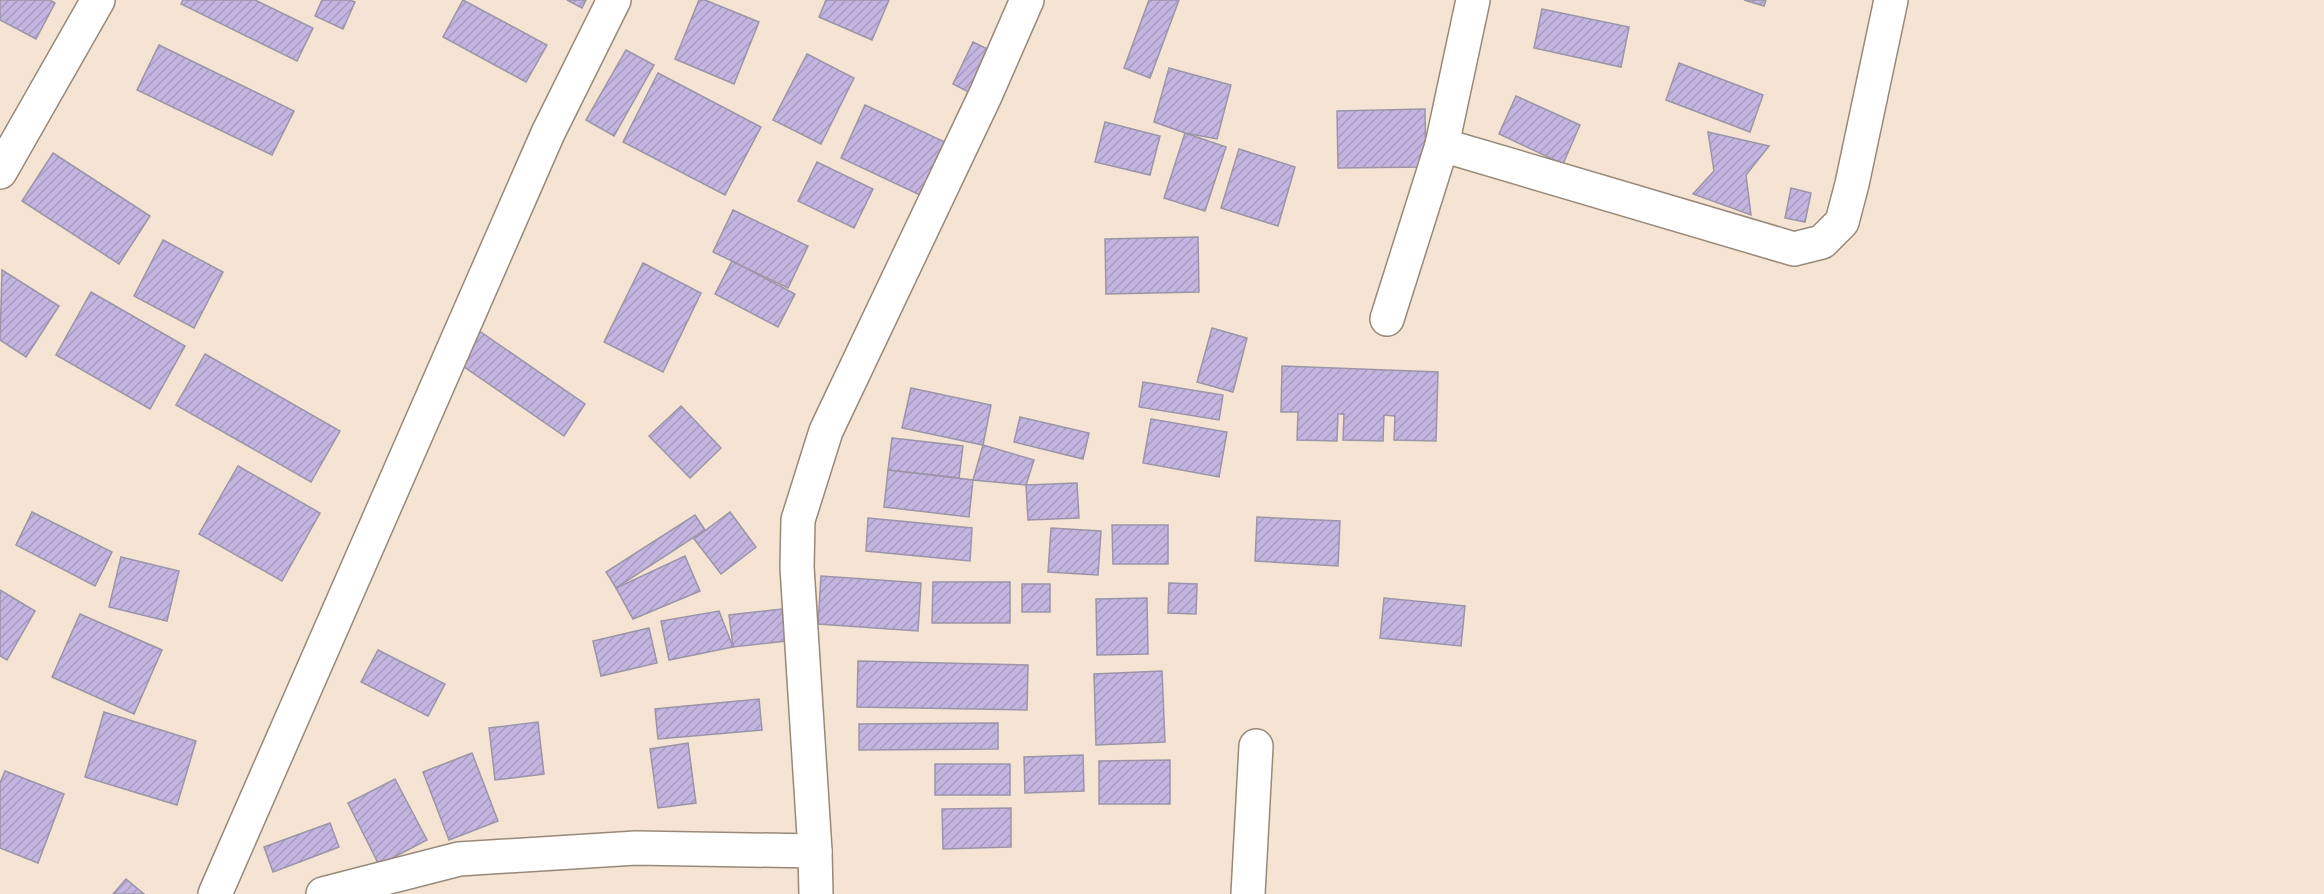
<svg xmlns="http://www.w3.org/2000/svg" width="2324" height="894" viewBox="0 0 2324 894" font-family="Signika,sans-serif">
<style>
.building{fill:url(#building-hatch);stroke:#9b95a8;stroke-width:1.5}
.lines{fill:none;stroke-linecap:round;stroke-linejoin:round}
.street-casing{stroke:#988978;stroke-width:36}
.secondary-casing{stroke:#988978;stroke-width:36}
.street{stroke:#fff;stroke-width:33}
.secondary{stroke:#fff;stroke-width:33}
</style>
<defs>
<pattern id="building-hatch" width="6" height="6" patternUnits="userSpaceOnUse" patternTransform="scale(1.5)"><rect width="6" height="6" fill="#c4b5e0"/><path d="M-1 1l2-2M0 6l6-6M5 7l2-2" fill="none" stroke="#a89bc0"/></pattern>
</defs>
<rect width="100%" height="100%" fill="#f5e4d3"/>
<g class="building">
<path d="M0,0H50L55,3L36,39L0,20Z"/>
<path d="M183,0H255L313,28L297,61L181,4Z"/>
<path d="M322,0H350L355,2L343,29L315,16Z"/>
<path d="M463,0L547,45L526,82L443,37Z"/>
<path d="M567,0H586L582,8Z"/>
<path d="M699,0H705L759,22L734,84L675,59Z"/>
<path d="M826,0H889L872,40L819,17Z"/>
<path d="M1149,0H1179L1150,78L1124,68Z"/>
<path d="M1744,0H1766L1764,6Z"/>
<path d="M1542,9L1629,27L1621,67L1534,48Z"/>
<path d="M973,42L1000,55L980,98L953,84Z"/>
<path d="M159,45L294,111L272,155L137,90Z"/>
<path d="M626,50L654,65L614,136L586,120Z"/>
<path d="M807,54L854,78L821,144L773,120Z"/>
<path d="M1679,63L1763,95L1750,132L1666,100Z"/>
<path d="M1169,68L1231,85L1217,139L1185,133L1154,122Z"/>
<path d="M658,73L761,127L725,195L623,142Z"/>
<path d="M1516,96L1580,125L1563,164L1499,134Z"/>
<path d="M865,105L945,142L920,195L841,158Z"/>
<path d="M1425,109L1426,167L1338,168L1337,111Z"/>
<path d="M1105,122L1160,136L1150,175L1095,162Z"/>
<path d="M1708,132L1769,146L1746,175L1751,215L1693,194L1714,171Z"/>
<path d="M1185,133L1226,147L1205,211L1164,198Z"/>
<path d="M1239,149L1295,167L1278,226L1221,208Z"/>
<path d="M53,153L150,216L119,264L22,201Z"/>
<path d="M817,162L873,189L854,228L798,201Z"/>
<path d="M1791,188L1811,193L1805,222L1785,218Z"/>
<path d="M733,210L808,246L788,288L713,252Z"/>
<path d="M1198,237L1199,292L1106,294L1105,239Z"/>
<path d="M163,240L223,272L194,328L134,296Z"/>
<path d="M732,261L795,294L778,327L715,294Z"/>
<path d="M643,263L701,293L663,372L604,342Z"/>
<path d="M2,270L59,306L26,357L0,340Z"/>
<path d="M91,292L185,346L150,409L56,355Z"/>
<path d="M1212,328L1247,338L1233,392L1197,382Z"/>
<path d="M478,330L585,404L564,436L457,362Z"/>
<path d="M205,354L340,431L311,482L176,405Z"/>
<path d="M1282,366L1438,372L1436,441L1394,440L1395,416L1384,415L1383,441L1343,440L1344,414H1338L1337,441L1297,440L1298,412H1281Z"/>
<path d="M1143,382L1223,395L1219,420L1139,407Z"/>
<path d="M911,388L991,405L983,445L902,428Z"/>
<path d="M681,406L721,448L690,478L649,436Z"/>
<path d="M1020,417L1089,433L1083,459L1014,442Z"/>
<path d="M1151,419L1227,432L1219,477L1143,463Z"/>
<path d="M892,438L963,446L959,478L888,470Z"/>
<path d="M983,445L1034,460L1026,485L973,480Z"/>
<path d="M238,466L320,513L282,581L199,534Z"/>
<path d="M888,470L973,480L969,517L884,507Z"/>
<path d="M1077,483L1079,518L1028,520L1026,485Z"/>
<path d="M32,512L112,552L95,586L16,545Z"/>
<path d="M730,512L756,547L721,574L694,539Z"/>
<path d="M695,515L705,530L616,588L606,572Z"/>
<path d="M1257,517L1340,521L1338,566L1255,561Z"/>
<path d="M868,518L972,528L970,561L866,551Z"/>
<path d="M1112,525H1168V564H1113Z"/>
<path d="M1051,528L1101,531L1098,575L1048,572Z"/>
<path d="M685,556L700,591L633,619L616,588Z"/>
<path d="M121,557L179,571L167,621L109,607Z"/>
<path d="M821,576L921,583L918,631L818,624Z"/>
<path d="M933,582H1010V623H932Z"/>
<path d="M1169,583L1197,584L1196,614L1168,613Z"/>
<rect x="1022" y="584" width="28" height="28"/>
<path d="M0,590L35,611L7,660L0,656Z"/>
<path d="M1147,598L1148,654L1097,655L1096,599Z"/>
<path d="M1384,598L1465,606L1461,646L1380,638Z"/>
<path d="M782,609L786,641L733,647L729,615Z"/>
<path d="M719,611L733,647L669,660L661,621Z"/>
<path d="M80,614L162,650L134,714L52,677Z"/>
<path d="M649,628L657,663L601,676L593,641Z"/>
<path d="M378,650L445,684L428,716L361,682Z"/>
<path d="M858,661L1028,665L1027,710L857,707Z"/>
<path d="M1162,671L1165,742L1096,745L1094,674Z"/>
<path d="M759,699L762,730L658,739L655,709Z"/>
<path d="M104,712L196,741L177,805L85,777Z"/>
<path d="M538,722L544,774L495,780L489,728Z"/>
<path d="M998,723V749L859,750V724Z"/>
<path d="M688,743L696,803L658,808L650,749Z"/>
<path d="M472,753L498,821L449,840L423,772Z"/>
<path d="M1083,755L1084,791L1025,793L1024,757Z"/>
<path d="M1170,760V804H1099V761Z"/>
<rect x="935" y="764" width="75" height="31"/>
<path d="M5,771L64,794L38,863L0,848V783Z"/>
<path d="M395,779L427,840L379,865L348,803Z"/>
<path d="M1011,808V847L943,849L942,809Z"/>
<path d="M330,823L339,847L273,872L264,847Z"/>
<path d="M126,879L144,894H113Z"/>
</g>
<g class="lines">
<g class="street-casing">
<g id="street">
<path d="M1442,145L1794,249L1822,242L1842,222L1852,184L1891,0"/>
<path d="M1387,319L1442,145L1473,0"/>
<path d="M215,894L548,133L614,0"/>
<path d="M323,894L459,859L636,848L815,851"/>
<path d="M816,894L815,851L797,567L798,520L826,431L985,96L1027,0"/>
<path d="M1248,894L1256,746"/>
</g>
</g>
<g class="secondary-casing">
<path id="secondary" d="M0,172L98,0"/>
</g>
<use href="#street" class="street"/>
<use href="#secondary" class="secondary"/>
</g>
</svg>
